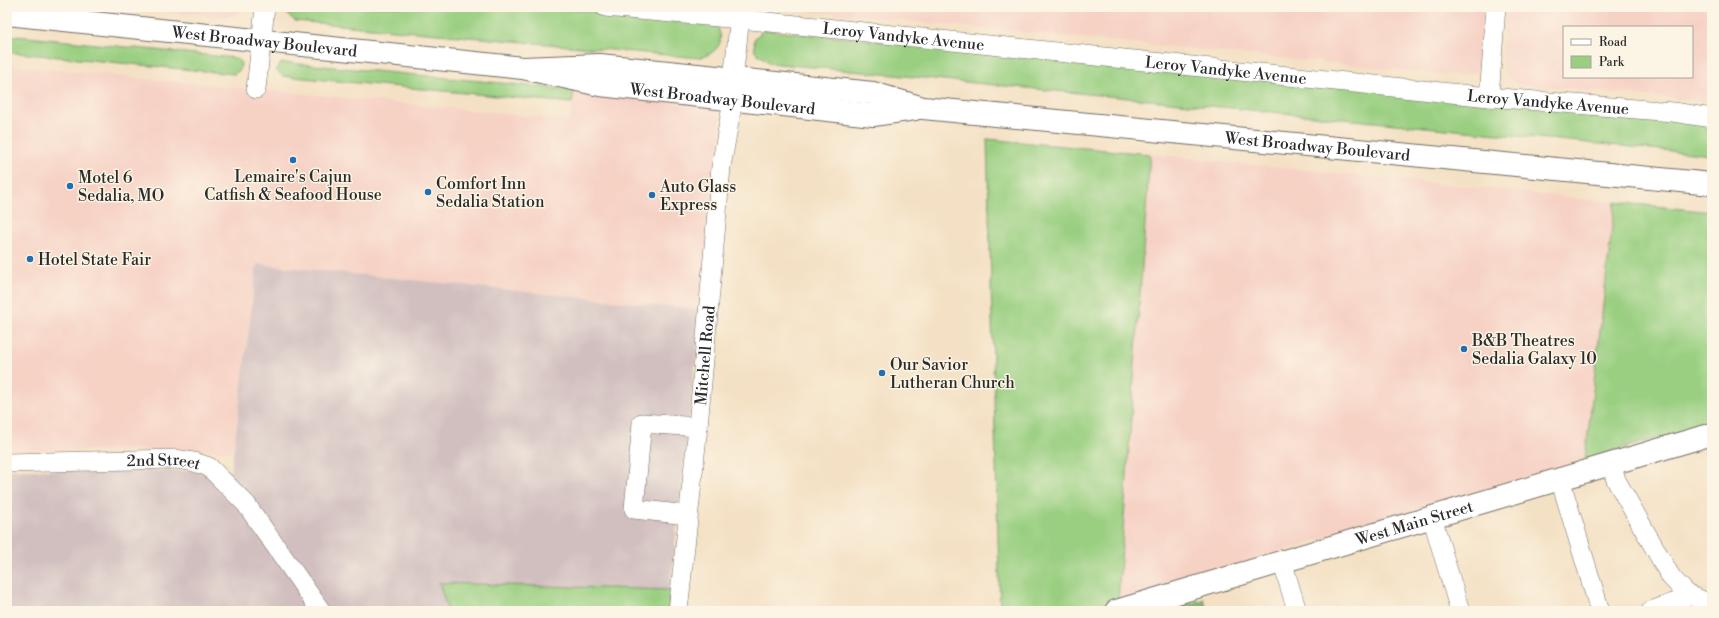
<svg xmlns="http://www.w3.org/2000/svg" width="1719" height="618" viewBox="0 0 1719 618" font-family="'Libre Bodoni',serif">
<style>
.built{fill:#f6d2c5;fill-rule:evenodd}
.industrial{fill:#d1bfbf}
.green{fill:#9acf81;stroke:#627d56}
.forest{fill:#7bb26f;stroke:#536e4d}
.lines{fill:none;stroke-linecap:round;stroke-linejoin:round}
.minor-casing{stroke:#716b61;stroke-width:20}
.major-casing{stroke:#716b61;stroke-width:24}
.highway-casing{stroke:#716b61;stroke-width:24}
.minor{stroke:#fff;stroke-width:19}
.major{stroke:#fff;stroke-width:22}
.highway{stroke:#fff;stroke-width:22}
.poi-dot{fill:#1f6fb2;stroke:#fcf5e5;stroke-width:1.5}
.labels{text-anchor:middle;stroke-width:3;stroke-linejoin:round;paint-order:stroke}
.street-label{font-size:16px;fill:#2b2b2b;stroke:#fcf5e5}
.poi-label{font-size:16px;fill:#2b2b2b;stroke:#fcf5e5;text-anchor:start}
</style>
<rect width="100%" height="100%" fill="#fcf5e5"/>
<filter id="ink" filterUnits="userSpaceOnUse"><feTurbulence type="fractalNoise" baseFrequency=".025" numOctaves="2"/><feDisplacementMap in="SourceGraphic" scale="8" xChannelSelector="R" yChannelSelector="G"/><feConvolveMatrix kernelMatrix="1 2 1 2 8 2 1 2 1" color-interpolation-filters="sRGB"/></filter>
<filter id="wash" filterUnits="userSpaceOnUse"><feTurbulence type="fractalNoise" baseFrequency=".012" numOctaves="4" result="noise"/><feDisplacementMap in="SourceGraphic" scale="16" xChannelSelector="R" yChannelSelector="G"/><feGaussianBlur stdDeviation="0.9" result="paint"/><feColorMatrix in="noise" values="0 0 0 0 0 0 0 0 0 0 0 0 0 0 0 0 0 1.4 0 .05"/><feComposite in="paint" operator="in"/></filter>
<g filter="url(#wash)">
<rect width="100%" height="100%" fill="#f4e1c5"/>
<g class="built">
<path d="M133,7H250L233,16L215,17Z"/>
<path d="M769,7H1487L1482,60L1476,72L1461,76Z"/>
<path d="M1507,7H1712V102L1518,84L1506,76L1503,64L1502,45ZM1564,27H1692V77H1564Z"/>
<path d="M7,65L569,120L574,90L718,109L721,121L701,310L257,264L233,452L175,449L7,451Z"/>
<path d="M1150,154L1615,202L1585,459L1118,601Z"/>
</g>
<path class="industrial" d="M257,264L701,310L670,590L439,583L448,611H7V470L231,471Z"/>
<g class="green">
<path d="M285,7H546L716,24C727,42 717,53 699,58L295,21L286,13Z"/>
<path d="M764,30L1712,120V155L770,63L755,52L754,39Z"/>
<path d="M7,35L235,58L241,63L240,70L234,74L7,52Z"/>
<path d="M281,63H291L574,90L572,103L282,76L276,70Z"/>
<path d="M987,139L1150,154L1118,601L1080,611H1000Z"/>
<path d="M1615,202L1712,212V423L1585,459Z"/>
<path d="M439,583L670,590L668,611H448Z"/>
</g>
<path class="forest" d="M1204,599L1207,611H1169Z"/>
</g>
<g filter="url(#ink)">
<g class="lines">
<g class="minor-casing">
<g id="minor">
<path id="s1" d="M605,7L740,19L1489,97L1673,112L1712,118"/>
<path d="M733,80L741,7"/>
<path d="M256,89L265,7"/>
<path d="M1489,97L1496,7"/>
<path id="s2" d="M7,463L176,459L194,462L209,467L246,504L321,611"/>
<path d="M1611,464L1616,480L1671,577L1687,594"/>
<path d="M1560,479L1600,611"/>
<path d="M688,515L634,509L642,423L698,427"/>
<path d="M1432,517L1460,611"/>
<path d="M1282,561L1297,611"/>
<path id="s3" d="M678,611L698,427L721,167L733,100"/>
<path d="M1651,611L1682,600L1687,594L1712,605"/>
</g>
</g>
<g class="major-casing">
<g id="major">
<path id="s4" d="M1116,611L1712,434"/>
</g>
</g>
<g class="highway-casing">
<g id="highway">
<path id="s5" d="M7,14L523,68L600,85L873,115L915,109"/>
<path id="s6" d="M523,68L600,65L873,93L923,108L1712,184"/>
</g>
</g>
<use href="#minor" class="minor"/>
<use href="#major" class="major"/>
<use href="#highway" class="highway"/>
</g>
</g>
<g class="poi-dot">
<circle cx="293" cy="160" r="4"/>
<circle cx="70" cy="186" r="4"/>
<circle cx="428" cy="192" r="4"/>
<circle cx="652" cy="195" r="4"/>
<circle cx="30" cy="259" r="4"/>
<circle cx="1464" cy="349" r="4"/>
<circle cx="882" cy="373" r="4"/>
</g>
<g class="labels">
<g class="street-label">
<text dy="6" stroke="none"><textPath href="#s1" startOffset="300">Leroy Vandyke Avenue</textPath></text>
<text dy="6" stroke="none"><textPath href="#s5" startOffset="259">West Broadway Boulevard</textPath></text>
<text dy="6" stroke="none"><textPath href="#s1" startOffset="624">Leroy Vandyke Avenue</textPath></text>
<text dy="6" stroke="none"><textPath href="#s5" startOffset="721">West Broadway Boulevard</textPath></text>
<text dy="6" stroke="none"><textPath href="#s1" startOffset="948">Leroy Vandyke Avenue</textPath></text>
<text dy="6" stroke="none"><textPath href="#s6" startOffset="800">West Broadway Boulevard</textPath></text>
<text dy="6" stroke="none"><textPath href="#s3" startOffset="257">Mitchell Road</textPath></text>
<text dy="6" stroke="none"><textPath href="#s2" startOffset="157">2nd Street</textPath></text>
<text dy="6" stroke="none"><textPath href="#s4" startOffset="311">West Main Street</textPath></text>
</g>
<g class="poi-label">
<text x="293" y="182" text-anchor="middle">Lemaire's Cajun<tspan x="293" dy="18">Catfish &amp; Seafood House</tspan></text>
<text x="78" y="183">Motel 6<tspan x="78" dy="18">Sedalia, MO</tspan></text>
<text x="436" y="189">Comfort Inn<tspan x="436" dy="18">Sedalia Station</tspan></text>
<text x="660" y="192">Auto Glass<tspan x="660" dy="18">Express</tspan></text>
<text x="38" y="265">Hotel State Fair</text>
<text x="1472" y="346">B&amp;B Theatres<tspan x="1472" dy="18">Sedalia Galaxy 10</tspan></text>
<text x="890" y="370">Our Savior<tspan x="890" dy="18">Lutheran Church</tspan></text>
</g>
</g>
<rect width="1719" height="618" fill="none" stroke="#fcf5e5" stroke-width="24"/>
<rect x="1563" y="26" width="130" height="52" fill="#fcf5e5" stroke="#a8a49b"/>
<rect x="1571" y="39" width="20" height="6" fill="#ffffff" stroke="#a8a49b"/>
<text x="1599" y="46" font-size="12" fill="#2b2b2b">Road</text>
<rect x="1571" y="56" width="20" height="12" fill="#9acf81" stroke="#a8a49b"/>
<text x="1599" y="66" font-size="12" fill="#2b2b2b">Park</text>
</svg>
